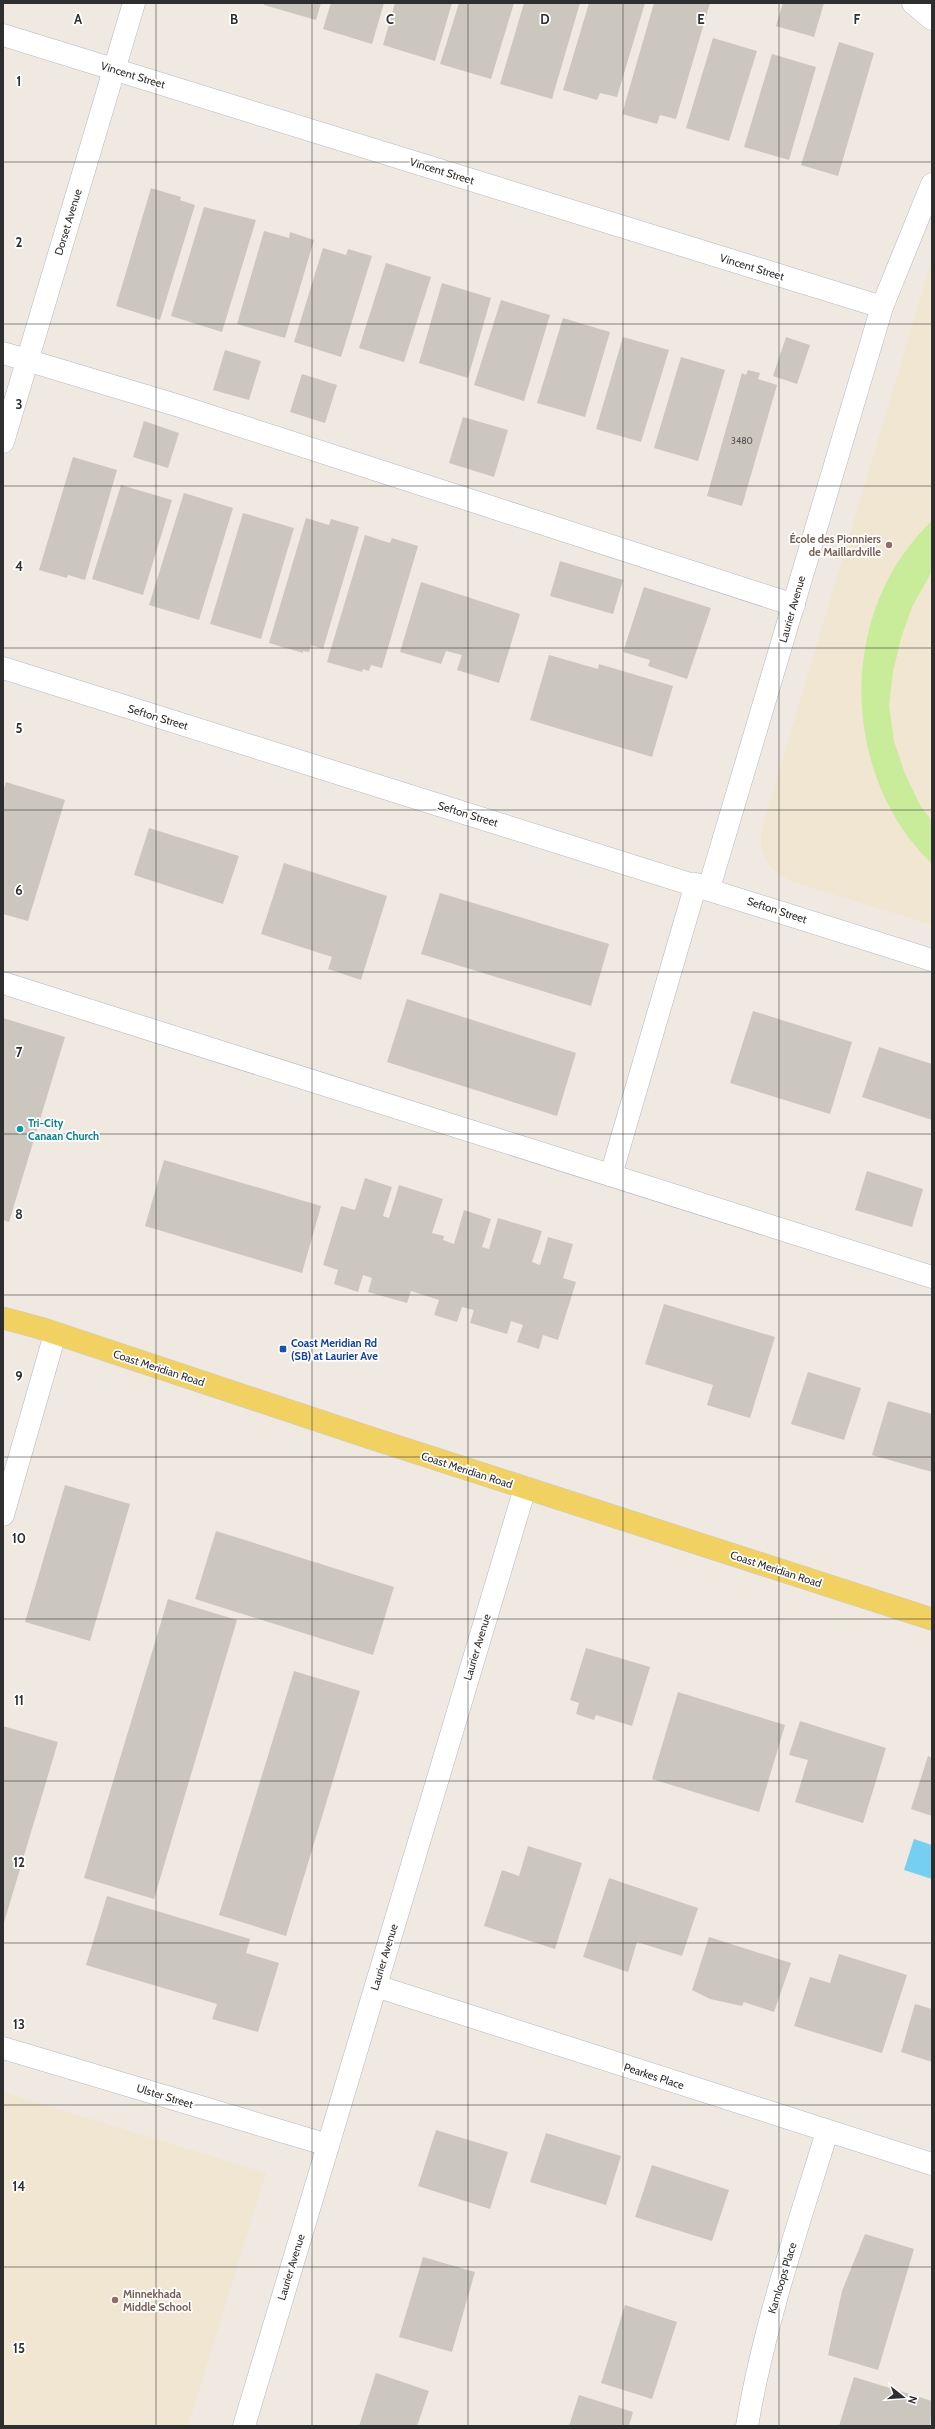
<svg xmlns="http://www.w3.org/2000/svg" width="935" height="2429" viewBox="0 0 935 2429" font-family="Cabin,sans-serif">
<style>
.education{fill:#f0e6d1}
.pitch{fill:#c9ec9a}
.water{fill:#75cff0}
.building{fill:#cbc7bf}
.lines{fill:none;stroke-linecap:round;stroke-linejoin:round}
.minor-casing{stroke:#b4b7c1;stroke-width:23}
.major-casing{stroke:#c9c9c9;stroke-width:23}
.minor{stroke:#fff;stroke-width:22}
.major{stroke:#f2d163;stroke-width:22}
.grid{fill:none;stroke:#2e2e2e;stroke-width:1;stroke-opacity:0.55}
.education-dot{fill:#8d6e63;stroke:#fff;stroke-width:1.5}
.culture-dot{fill:#0f9aa8;stroke:#fff;stroke-width:1.5}
.transit-dot{fill:#1a4fb4;stroke:#fff;stroke-width:1.5}
.labels{text-anchor:middle;stroke-width:3.5;stroke-linejoin:round;paint-order:stroke}
.number-label{font-size:9px;fill:#555452}
.street-label{font-size:11px;fill:#2e2e2e;stroke:#fff}
.education-label{font-size:11px;font-weight:bold;fill:#785e54;stroke:#fff;text-anchor:end}
.culture-label{font-size:11px;font-weight:bold;fill:#0d838f;stroke:#fff;text-anchor:start}
.transit-label{font-size:11px;font-weight:bold;fill:#164399;stroke:#fff;text-anchor:start}
.grid-label{font-size:13px;text-anchor:middle;font-weight:bold;fill:#2e2e2e;stroke:#fff;stroke-width:3.5;stroke-linejoin:round;paint-order:stroke}
</style>
<rect width="100%" height="100%" fill="#efe9e1"/>
<g class="education">
<path d="M932,259V925L791,881L777,873L767,862L761,846V832Z"/>
<path d="M3,2092L266,2173L188,2426H3Z"/>
</g>
<path class="pitch" d="M932,521V571L912,607L901,638L893,672L889,706L894,741L905,774L921,807L932,821V864C839,774 837,610 932,521Z"/>
<path class="water" d="M914,1839L932,1845V1879L904,1870Z"/>
<g class="building">
<path d="M264,3H321L316,20L264,5Z"/>
<path d="M331,3H384L372,44L323,29Z"/>
<path d="M395,3H452L435,61L383,45Z"/>
<path d="M459,3H514L491,79L440,64Z"/>
<path d="M524,3H580L552,99L500,84Z"/>
<path d="M589,3H645L617,97L600,93L597,100L563,90Z"/>
<path d="M654,3H710L676,119L660,115L657,124L622,114Z"/>
<path d="M783,3H824L814,37L776,26Z"/>
<path d="M713,38L757,51L729,141L686,128Z"/>
<path d="M839,42L874,53L838,176L801,165Z"/>
<path d="M772,54L816,67L789,160L744,147Z"/>
<path d="M151,188L181,197L180,200L195,205L160,320L116,306Z"/>
<path d="M204,207L256,220L222,332L171,316Z"/>
<path d="M264,231L289,238L290,232L314,240L285,338L237,324Z"/>
<path d="M323,248L346,255L348,249L372,256L341,357L294,342Z"/>
<path d="M386,263L431,277L404,362L359,348Z"/>
<path d="M442,283L491,298L468,378L419,363Z"/>
<path d="M501,300L550,315L524,401L474,385Z"/>
<path d="M563,318L610,332L585,417L537,403Z"/>
<path d="M623,337L669,350L641,442L596,429Z"/>
<path d="M786,337L810,345L797,384L773,376Z"/>
<path d="M225,350L261,361L249,400L213,390Z"/>
<path d="M681,357L725,370L698,461L654,448Z"/>
<path d="M748,370L760,373L758,379L777,385L742,506L707,496L742,373L746,375Z"/>
<path d="M302,374L337,385L325,423L290,412Z"/>
<path d="M463,417L508,430L494,477L449,463Z"/>
<path d="M144,421L179,433L168,468L133,457Z"/>
<path d="M73,457L117,470L85,580L68,575L67,578L39,570Z"/>
<path d="M121,485L172,500L143,595L92,579Z"/>
<path d="M184,493L233,508L199,620L149,605Z"/>
<path d="M243,513L294,528L261,639L210,624Z"/>
<path d="M306,518L329,525L331,519L359,527L323,649L311,645L309,652L303,651V653L269,643Z"/>
<path d="M365,535L390,543L392,538L418,546L382,668L371,665L369,671L363,669L362,672L327,662Z"/>
<path d="M560,561L623,580L613,614L550,596Z"/>
<path d="M421,582L520,614L499,683L457,670L462,655L446,651L441,664L400,652Z"/>
<path d="M644,587L711,608L687,679L648,666L650,660L623,652Z"/>
<path d="M549,655L598,669L599,664L673,686L652,757L530,720Z"/>
<path d="M6,782L65,800L28,921L3,914V792Z"/>
<path d="M149,828L239,856L223,904L134,875Z"/>
<path d="M284,863L387,896L361,980L328,969L332,957L261,934Z"/>
<path d="M440,893L609,944L591,1006L421,954Z"/>
<path d="M407,999L576,1053L557,1116L387,1062Z"/>
<path d="M753,1011L852,1042L830,1114L730,1083Z"/>
<path d="M3,1018L65,1037L9,1222L3,1220Z"/>
<path d="M879,1047L932,1064V1120L862,1097Z"/>
<path d="M164,1160L321,1206L302,1273L145,1226Z"/>
<path d="M867,1171L923,1189L912,1227L855,1210Z"/>
<path d="M365,1178L392,1187L383,1216L389,1218L399,1185L443,1199L432,1233L444,1236L443,1240L454,1244L464,1210L491,1219L482,1247L489,1249L498,1218L542,1231L532,1262L540,1265L548,1237L573,1244L563,1278L576,1282L558,1340L543,1335L539,1349L517,1342L523,1325L511,1321L507,1334L470,1323L474,1310L462,1307L457,1322L434,1315L439,1300L411,1291L407,1303L368,1292L372,1278L363,1275L358,1292L334,1284L338,1270L323,1265L341,1206L355,1210Z"/>
<path d="M664,1304L775,1337L750,1418L707,1405L713,1385L645,1364Z"/>
<path d="M808,1372L861,1388L844,1440L791,1424Z"/>
<path d="M888,1401L932,1414V1472L872,1455Z"/>
<path d="M65,1485L130,1504L90,1641L25,1622Z"/>
<path d="M216,1531L394,1587L373,1655L195,1599Z"/>
<path d="M168,1599L237,1620L154,1899L84,1878Z"/>
<path d="M586,1648L650,1667L632,1726L596,1715L594,1720L576,1714L579,1703L570,1700Z"/>
<path d="M294,1671L360,1691L286,1936L219,1915Z"/>
<path d="M678,1692L785,1725L759,1812L652,1779Z"/>
<path d="M800,1721L886,1748L863,1823L795,1802L808,1760L789,1755Z"/>
<path d="M3,1726L58,1742L3,1926Z"/>
<path d="M928,1756L932,1758V1816L911,1809Z"/>
<path d="M528,1846L582,1863L555,1949L484,1926L502,1870L519,1876Z"/>
<path d="M609,1878L698,1908L682,1956L637,1942L628,1972L583,1957Z"/>
<path d="M107,1896L250,1939L246,1953L279,1963L258,2032L212,2019L217,2004L86,1965Z"/>
<path d="M709,1937L791,1963L774,2012L744,2002L742,2006L710,1999L692,1990Z"/>
<path d="M839,1954L907,1975L882,2053L794,2026L810,1977L830,1983Z"/>
<path d="M915,2004L932,2009V2062L901,2052Z"/>
<path d="M436,2130L508,2152L490,2209L418,2186Z"/>
<path d="M546,2133L621,2156L606,2205L530,2182Z"/>
<path d="M652,2165L729,2190L712,2241L635,2217Z"/>
<path d="M865,2234L914,2249L878,2370L828,2355L842,2291Z"/>
<path d="M423,2257L475,2272L452,2352L399,2337Z"/>
<path d="M625,2305L677,2322L652,2399L601,2383Z"/>
<path d="M376,2373L429,2391L417,2426H359Z"/>
<path d="M854,2377L932,2401L930,2426H839Z"/>
<path d="M579,2395L633,2412L629,2426H569Z"/>
</g>
<g class="lines">
<g class="minor-casing">
<g id="minor">
<path d="M913,3L932,19"/>
<path d="M3,35L882,307"/>
<path d="M3,353L176,405L794,605"/>
<path d="M3,442L134,3"/>
<path d="M3,668L932,960"/>
<path d="M709,888L882,307L932,184"/>
<path d="M3,983L932,1277"/>
<path d="M611,1175L696,884"/>
<path d="M3,1515L55,1334"/>
<path d="M376,1986L932,2164"/>
<path d="M3,2048L328,2145"/>
<path d="M244,2426L525,1488"/>
<path d="M747,2426C764,2325 797,2229 827,2132"/>
</g>
</g>
<g class="major-casing">
<path id="major" d="M3,1318L40,1328L371,1438L932,1619"/>
</g>
<use href="#minor" class="minor"/>
<use href="#major" class="major"/>
</g>
<path class="grid" d="M156,3V2426M312,3V2426M468,3V2426M623,3V2426M779,3V2426M3,162H932M3,324H932M3,486H932M3,648H932M3,810H932M3,972H932M3,1134H932M3,1295H932M3,1457H932M3,1619H932M3,1781H932M3,1943H932M3,2105H932M3,2267H932"/>
<g class="education-dot">
<circle cx="889" cy="545" r="4"/>
<circle cx="115" cy="2300" r="4"/>
</g>
<circle class="culture-dot" cx="20" cy="1129" r="4"/>
<rect class="transit-dot" x="279" y="1345" width="8" height="8" rx="2"/>
<g class="labels">
<g class="number-label">
<text x="742" y="444">3480</text>
</g>
<g class="street-label">
<text transform="translate(133 75) rotate(17)" y="4">Vincent Street</text>
<text transform="translate(442 171) rotate(17)" y="4">Vincent Street</text>
<text transform="translate(68 222) rotate(-73)" y="4">Dorset Avenue</text>
<text transform="translate(752 267) rotate(17)" y="4">Vincent Street</text>
<text transform="translate(792 609) rotate(-74)" y="4">Laurier Avenue</text>
<text transform="translate(158 717) rotate(17)" y="4">Sefton Street</text>
<text transform="translate(468 814) rotate(17)" y="4">Sefton Street</text>
<text transform="translate(777 910) rotate(18)" y="4">Sefton Street</text>
<text transform="translate(159 1368) rotate(18)" y="4">Coast Meridian Road</text>
<text transform="translate(467 1470) rotate(18)" y="4">Coast Meridian Road</text>
<text transform="translate(776 1569) rotate(18)" y="4">Coast Meridian Road</text>
<text transform="translate(477 1647) rotate(-73)" y="4">Laurier Avenue</text>
<text transform="translate(384 1957) rotate(-73)" y="4">Laurier Avenue</text>
<text transform="translate(654 2076) rotate(18)" y="4">Pearkes Place</text>
<text transform="translate(165 2096) rotate(17)" y="4">Ulster Street</text>
<text transform="translate(291 2267) rotate(-73)" y="4">Laurier Avenue</text>
<text transform="translate(782 2278) rotate(-73)" y="4">Kamloops Place</text>
</g>
<g class="education-label">
<text x="881" y="543">École des Pionniers<tspan x="881" dy="13">de Maillardville</tspan></text>
<text x="123" y="2298" text-anchor="start">Minnekhada<tspan x="123" dy="13">Middle School</tspan></text>
</g>
<g class="culture-label">
<text x="28" y="1127">Tri-City<tspan x="28" dy="13">Canaan Church</tspan></text>
</g>
<g class="transit-label">
<text x="291" y="1347">Coast Meridian Rd<tspan x="291" dy="13">(SB) at Laurier Ave</tspan></text>
</g>
</g>
<g class="grid-label">
<text x="78" y="24">A</text>
<text x="234" y="24">B</text>
<text x="390" y="24">C</text>
<text x="545" y="24">D</text>
<text x="701" y="24">E</text>
<text x="857" y="24">F</text>
<text x="19" y="86">1</text>
<text x="19" y="247">2</text>
<text x="19" y="409">3</text>
<text x="19" y="571">4</text>
<text x="19" y="733">5</text>
<text x="19" y="895">6</text>
<text x="19" y="1057">7</text>
<text x="19" y="1219">8</text>
<text x="19" y="1381">9</text>
<text x="19" y="1543">10</text>
<text x="19" y="1705">11</text>
<text x="19" y="1867">12</text>
<text x="19" y="2029">13</text>
<text x="19" y="2191">14</text>
<text x="19" y="2353">15</text>
</g>
<rect width="935" height="2429" fill="none" stroke="#2e2e2e" stroke-width="8"/>
<g transform="translate(903 2397) rotate(107)" stroke="#ffffff" stroke-width="3" paint-order="stroke">
<path d="M0-3L7 15L0 10L-7 15Z" fill="#2e2e2e"/>
<text y="-6" font-size="11" font-weight="bold" text-anchor="middle" fill="#2e2e2e">N</text>
</g>
</svg>
